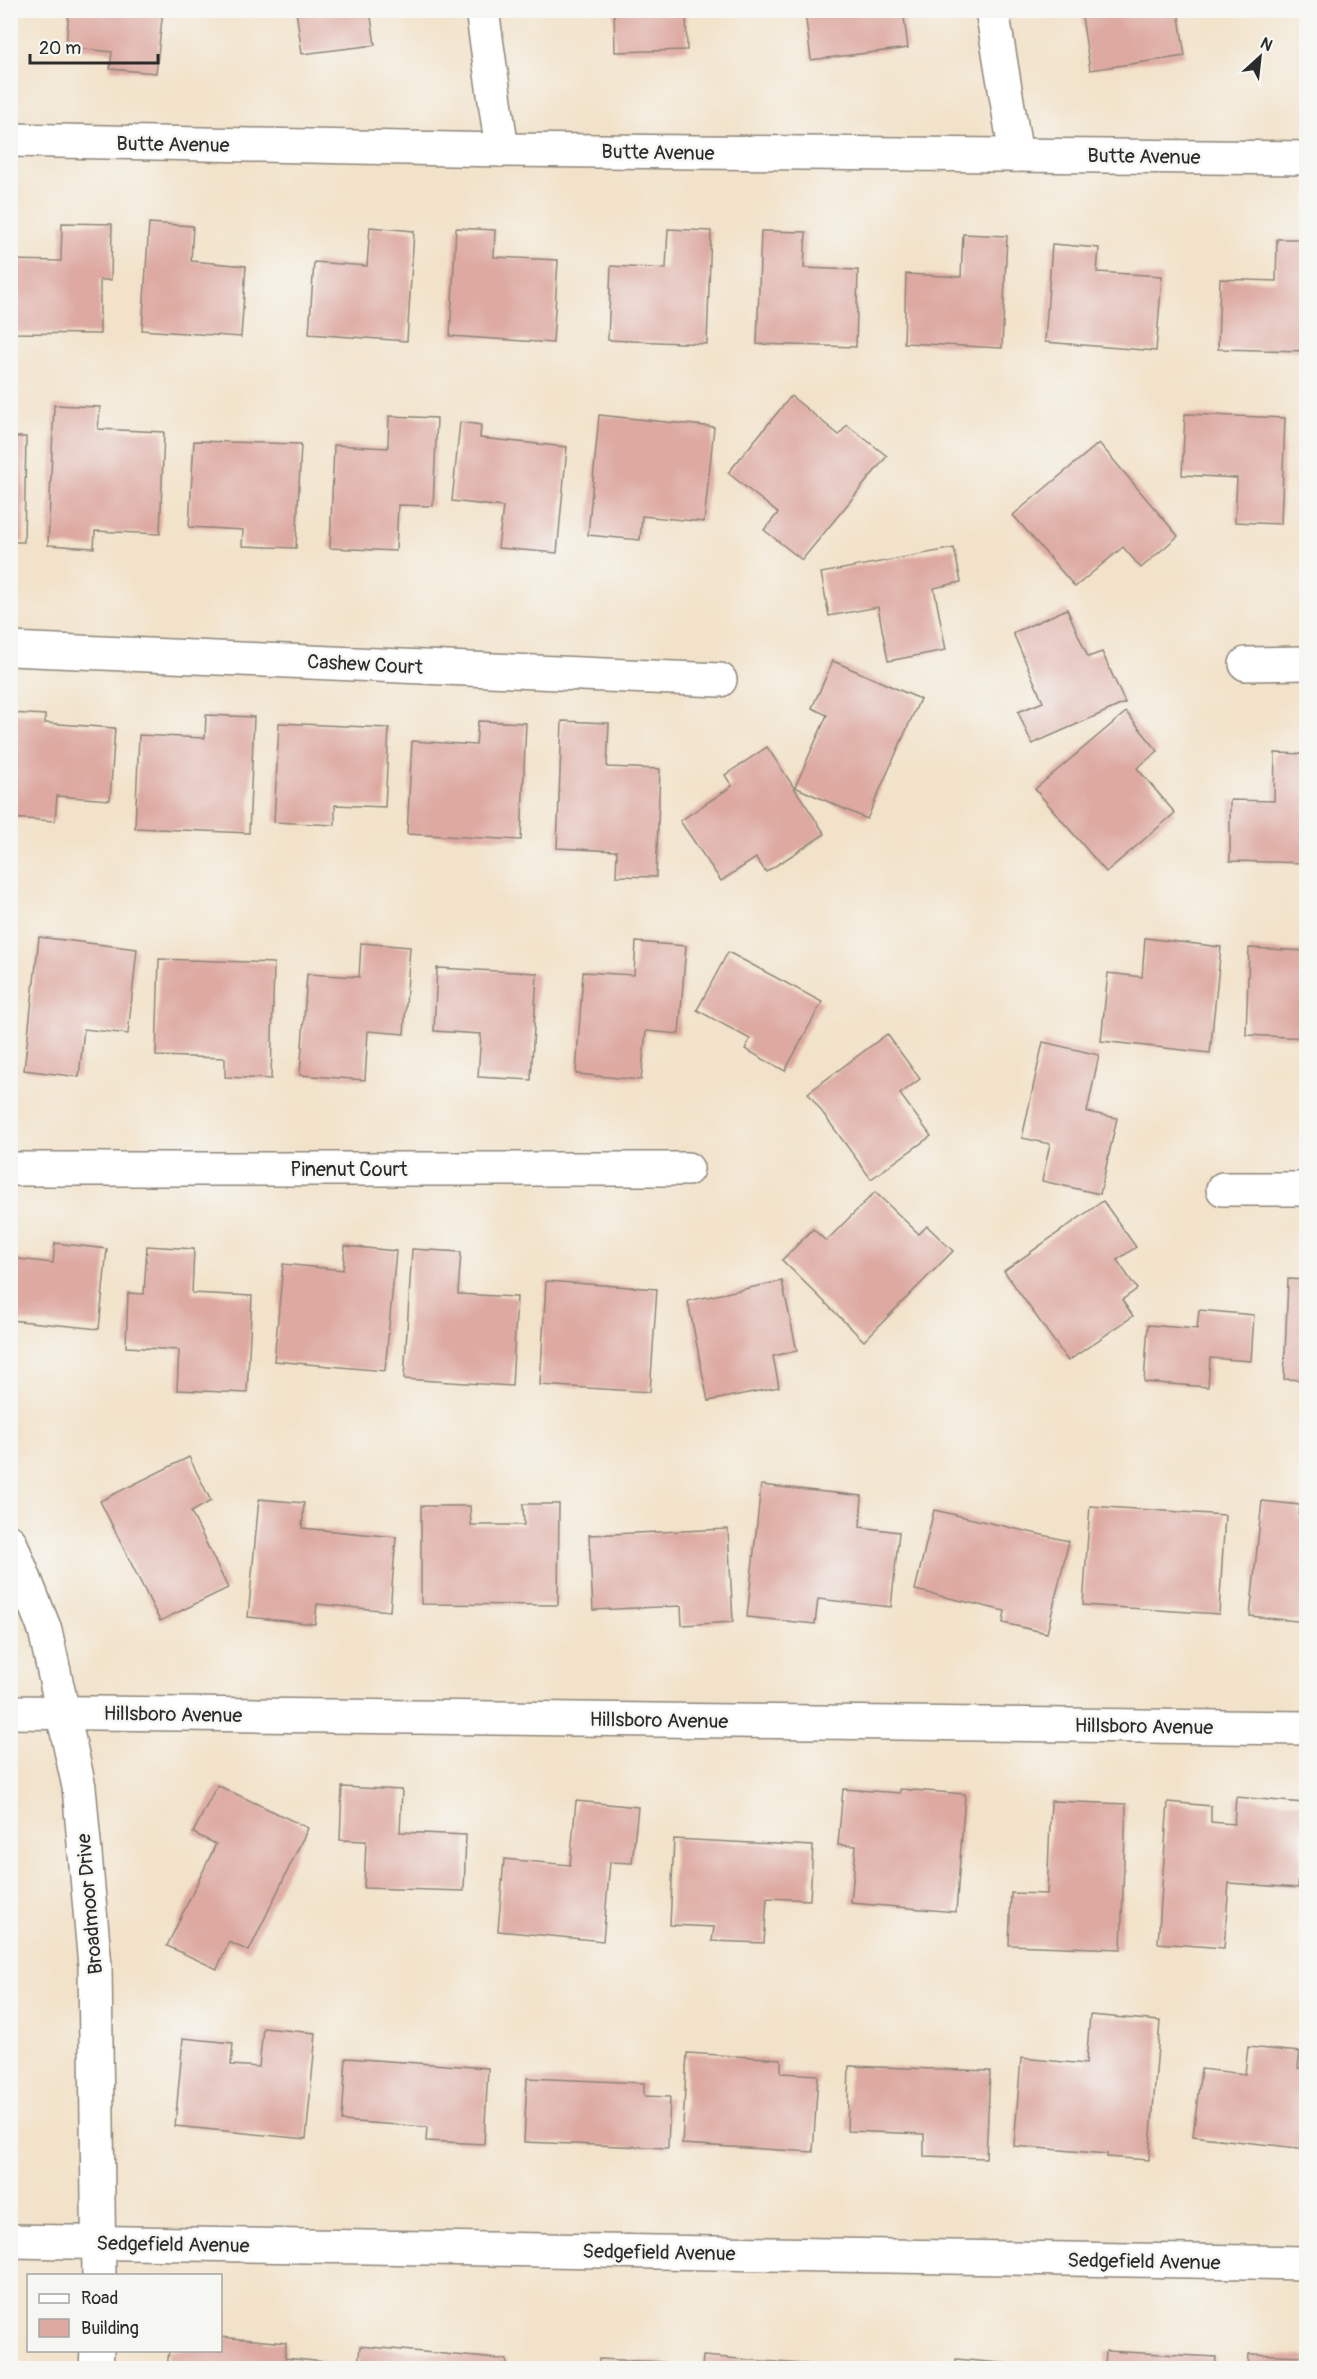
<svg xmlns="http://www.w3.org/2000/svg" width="1317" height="2379" viewBox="0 0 1317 2379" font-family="Pangolin,sans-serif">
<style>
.building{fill:#dda9a0}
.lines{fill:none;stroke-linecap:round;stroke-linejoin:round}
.street-casing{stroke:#8e867a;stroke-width:36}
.secondary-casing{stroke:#8e867a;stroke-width:36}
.street{stroke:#fff;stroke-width:33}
.secondary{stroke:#fff;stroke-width:33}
.labels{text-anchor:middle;stroke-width:5;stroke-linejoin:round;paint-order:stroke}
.street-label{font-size:20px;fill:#2b2b2b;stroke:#f6f6f2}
</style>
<rect width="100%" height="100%" fill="#f6f6f2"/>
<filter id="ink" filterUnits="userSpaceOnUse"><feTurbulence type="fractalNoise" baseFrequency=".0167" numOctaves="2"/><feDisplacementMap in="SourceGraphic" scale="12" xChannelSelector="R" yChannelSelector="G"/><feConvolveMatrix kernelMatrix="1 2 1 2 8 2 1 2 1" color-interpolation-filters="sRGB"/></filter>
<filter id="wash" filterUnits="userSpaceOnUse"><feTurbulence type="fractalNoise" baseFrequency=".008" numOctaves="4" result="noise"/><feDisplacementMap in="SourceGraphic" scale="24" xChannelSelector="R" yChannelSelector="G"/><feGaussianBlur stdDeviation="1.35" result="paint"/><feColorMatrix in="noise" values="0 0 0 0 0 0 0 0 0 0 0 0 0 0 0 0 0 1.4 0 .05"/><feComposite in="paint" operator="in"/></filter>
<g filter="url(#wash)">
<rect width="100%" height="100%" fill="#f2e2c9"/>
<g id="blocks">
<g class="building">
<path d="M69,10H163L156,73L110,69L112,52L66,47Z"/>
<path d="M296,10H370L375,45L302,54Z"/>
<path d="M614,10H686L687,50L615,52Z"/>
<path d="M821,10H903L908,48L811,60L805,12Z"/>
<path d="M1081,10H1178L1185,56L1090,70Z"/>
<path d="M1303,10H1306V34H1305Z"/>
<path d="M62,223L112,224L111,280H100V334L10,333V260L61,261Z"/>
<path d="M149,223L193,226L191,261L246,266L241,337L142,330Z"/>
<path d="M370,227L414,231L407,341L309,334L314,262L367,266Z"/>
<path d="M456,228L495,230L494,257L558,260L553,343L450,336Z"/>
<path d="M668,229L711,231L707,344L608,340L611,266L666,269Z"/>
<path d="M761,231L806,232L804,268L858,270L856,347L757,344Z"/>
<path d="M963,234L1007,236L1002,348L904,343L906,274L961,277Z"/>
<path d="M1277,239H1306V351L1218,349L1220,279L1276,281Z"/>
<path d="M1052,244L1099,248L1097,272L1162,276L1156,351L1045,342Z"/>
<path d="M791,396L839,435L847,425L887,456L802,560L764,530L778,513L728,473Z"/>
<path d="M54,405L100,407L98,429L164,432L160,534L95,531L94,548L48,545Z"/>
<path d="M1185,414L1285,418L1281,524L1235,522L1237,478L1182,475Z"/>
<path d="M599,415L714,427L704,522L642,516L640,540L588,535Z"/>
<path d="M389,416L437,418L433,506L398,505L396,551L330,548L334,445L388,448Z"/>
<path d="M460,422L481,425L480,438L567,447L557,553L498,548L503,507L452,501Z"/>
<path d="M10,437H26L24,542H10Z"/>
<path d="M194,441L301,444L296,548L242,546L243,530L189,527Z"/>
<path d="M1099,443L1178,536L1141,568L1123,547L1075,587L1013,515Z"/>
<path d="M1305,508H1306V545L1303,544Z"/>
<path d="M954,548L961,582L934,588L946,650L888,661L878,607L829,616L821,573Z"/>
<path d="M1067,609L1088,657L1102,652L1125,703L1032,744L1018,712L1043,702L1013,633Z"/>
<path d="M833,661L920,699L867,819L795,787L827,715L812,708Z"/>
<path d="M1126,712L1158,751L1137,768L1175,813L1106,872L1035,789Z"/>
<path d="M10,713L45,715V723L115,728L110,800L57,796L55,821L10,818Z"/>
<path d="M206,715L254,717L249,833L135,828L139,735L205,738Z"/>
<path d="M478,721L526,723L521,840L407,834L412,741L476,745Z"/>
<path d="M562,721L609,723L607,767L660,769L656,877L616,876L617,851L557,848Z"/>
<path d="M279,723L389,728L385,807L335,805V825L274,822Z"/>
<path d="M767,747L825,834L766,872L756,858L721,881L680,821L732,786L725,775Z"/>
<path d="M1275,753L1306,754V863L1230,861V800L1274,801Z"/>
<path d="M39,937L137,949L128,1034L84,1029L79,1077L24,1070Z"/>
<path d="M1145,938L1221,947L1210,1053L1101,1041L1108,973L1142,977Z"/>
<path d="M636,942L686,946L679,1034L646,1031L641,1080L576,1074L583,972L634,975Z"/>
<path d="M361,943L410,947L404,1034L368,1031L365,1080L300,1075L307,974L359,977Z"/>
<path d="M1249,948L1306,951V1038L1246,1035Z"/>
<path d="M728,952L822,1002L785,1071L745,1049L750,1039L697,1010Z"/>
<path d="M159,959L274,963L271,1079L225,1077V1058L156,1056Z"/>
<path d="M437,968L537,973L531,1080L478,1077L481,1034L434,1031Z"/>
<path d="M887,1034L920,1079L900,1094L931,1136L871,1179L808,1093Z"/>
<path d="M1043,1042L1099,1055L1087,1112L1117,1118L1100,1194L1042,1181L1050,1144L1022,1138Z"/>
<path d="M875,1192L919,1234L927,1226L953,1251L864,1341L782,1260L813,1229L826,1241Z"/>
<path d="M1103,1201L1136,1247L1117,1260L1137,1289L1122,1300L1133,1316L1068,1361L1004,1271Z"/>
<path d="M55,1243L107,1249L99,1329L10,1320V1258L53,1263Z"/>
<path d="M147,1246L194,1249L192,1293L252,1296L247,1393L177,1390L179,1350L126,1347L128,1293L144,1294Z"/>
<path d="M345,1246L396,1251L385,1371L274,1361L283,1264L343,1270Z"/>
<path d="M412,1249L461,1252L458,1294L517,1297L512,1386L404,1379Z"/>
<path d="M1288,1279L1306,1280V1380L1284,1379Z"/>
<path d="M546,1281L657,1289L650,1392L540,1385Z"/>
<path d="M782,1281L797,1351L773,1356L779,1387L708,1401L688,1301Z"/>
<path d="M1199,1310L1254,1315L1251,1361L1210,1358L1208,1387L1144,1382L1148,1325L1197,1329Z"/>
<path d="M189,1457L211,1501L191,1512L228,1588L160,1621L100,1501Z"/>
<path d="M761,1485L862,1496L860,1527L899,1532L891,1607L818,1599L815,1624L747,1617Z"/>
<path d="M259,1499L304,1503L302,1528L396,1537L390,1611L317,1604L315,1624L248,1617Z"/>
<path d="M1262,1501L1300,1505L1299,1519L1306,1520V1622L1250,1616Z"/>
<path d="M523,1504H559L558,1605L421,1604V1506H470L471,1525H524Z"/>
<path d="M1090,1506L1225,1515L1219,1614L1083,1605Z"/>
<path d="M934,1510L1069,1541L1047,1633L1003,1623L1005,1611L915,1590Z"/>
<path d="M728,1529L733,1622L682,1625L681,1606L593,1610L589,1535Z"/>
<path d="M217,1785L308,1828L249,1951L229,1942L217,1969L167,1946L216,1844L193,1833Z"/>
<path d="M342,1787L402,1790L400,1832L466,1835L464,1891L364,1888L366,1841L340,1840Z"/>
<path d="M843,1789L900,1793V1789L965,1794L956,1912L851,1903L856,1846L838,1845Z"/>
<path d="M1236,1797L1304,1803L1298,1888L1229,1883L1224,1948L1158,1943L1168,1802L1211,1806V1822L1234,1824Z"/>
<path d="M576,1801L638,1807L632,1863L610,1862L603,1941L498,1931L504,1859L570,1865Z"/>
<path d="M1051,1801L1126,1804L1121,1949L1009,1945L1011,1893L1047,1894Z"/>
<path d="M674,1839L813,1846L810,1900L767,1898L764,1943L712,1941L714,1927L670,1925Z"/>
<path d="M1090,2015L1160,2021L1149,2160L1107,2157V2154L1014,2146L1021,2058L1086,2064Z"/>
<path d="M263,2028L316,2033L306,2139L175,2126L183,2038L233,2043L231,2065L259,2067Z"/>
<path d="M1248,2047L1300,2052L1298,2068L1306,2069V2149L1193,2136L1201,2069L1245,2074Z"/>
<path d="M687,2053L781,2059V2073L818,2075L813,2152L682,2144Z"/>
<path d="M346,2058L488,2068L484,2144L426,2141L427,2127L342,2121Z"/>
<path d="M849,2066L990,2071L986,2158L924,2156V2134L847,2131Z"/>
<path d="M527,2078L644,2083V2096L670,2097L668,2148L524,2142Z"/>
<path d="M220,2337L286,2343L285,2358L325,2362V2368H167L169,2350H220Z"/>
<path d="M360,2346L507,2360L506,2368H358Z"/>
<path d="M1106,2351L1216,2357L1215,2368H1105Z"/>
<path d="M1249,2354L1306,2356V2368H1248Z"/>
<path d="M703,2356L841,2367V2368H702Z"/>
<path d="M599,2359L663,2362V2368H598Z"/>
<path d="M956,2359L1022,2365L1021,2368H955Z"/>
</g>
</g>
</g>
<g filter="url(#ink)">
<use href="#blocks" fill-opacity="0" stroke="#8e867a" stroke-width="1.5"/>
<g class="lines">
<g class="street-casing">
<g id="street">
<path d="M482,10L502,150"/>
<path d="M992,10L1016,155"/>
<path d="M10,140L502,150L1306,158"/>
<path d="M10,649L720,680"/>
<path d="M1246,664L1306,663"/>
<path d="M10,1169H687"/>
<path d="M1223,1189H1306"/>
<path d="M10,1712L1306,1728"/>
<path d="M10,2241L1306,2263"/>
</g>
</g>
<g class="secondary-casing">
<g id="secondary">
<path d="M10,1542L45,1630L79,1787L95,1966L99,2276"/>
<path d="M96,2368L97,2350"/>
</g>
</g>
<use href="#street" class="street"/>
<use href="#secondary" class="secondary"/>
</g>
</g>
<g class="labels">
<g class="street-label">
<text transform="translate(173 144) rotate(1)" y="7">Butte Avenue</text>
<text transform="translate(658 152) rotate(1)" y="7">Butte Avenue</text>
<text transform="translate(1144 156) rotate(1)" y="7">Butte Avenue</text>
<text transform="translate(365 664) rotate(3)" y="7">Cashew Court</text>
<text x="349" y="1176">Pinenut Court</text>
<text transform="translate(173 1714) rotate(1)" y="7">Hillsboro Avenue</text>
<text transform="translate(659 1720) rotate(1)" y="7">Hillsboro Avenue</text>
<text transform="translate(1144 1726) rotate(1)" y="7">Hillsboro Avenue</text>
<text transform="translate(89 1904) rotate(-95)" y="7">Broadmoor Drive</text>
<text transform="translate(173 2244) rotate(1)" y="7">Sedgefield Avenue</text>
<text transform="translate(659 2252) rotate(1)" y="7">Sedgefield Avenue</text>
<text transform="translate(1144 2261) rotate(1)" y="7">Sedgefield Avenue</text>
</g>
</g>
<rect width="1317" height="2379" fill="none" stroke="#f6f6f2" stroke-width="36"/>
<rect x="27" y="2274" width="195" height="78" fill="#f6f6f2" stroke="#a5a5a2" stroke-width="1.5"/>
<rect x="39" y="2294" width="30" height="9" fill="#ffffff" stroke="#a5a5a2" stroke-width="1.5"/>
<text x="81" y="2304" font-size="18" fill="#2b2b2b">Road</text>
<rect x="39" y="2319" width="30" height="18" fill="#dda9a0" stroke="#a5a5a2" stroke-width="1.5"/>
<text x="81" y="2334" font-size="18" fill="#2b2b2b">Building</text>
<g transform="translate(1260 57) rotate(27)" stroke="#f6f6f2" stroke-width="4.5" paint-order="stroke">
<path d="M0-4.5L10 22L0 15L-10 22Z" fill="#2b2b2b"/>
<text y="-9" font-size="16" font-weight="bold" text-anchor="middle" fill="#2b2b2b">N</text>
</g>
<path d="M30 54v9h128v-9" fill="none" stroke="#2b2b2b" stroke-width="3"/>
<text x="39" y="54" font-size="18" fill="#2b2b2b" stroke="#f6f6f2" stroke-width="4.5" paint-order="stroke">20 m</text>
</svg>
